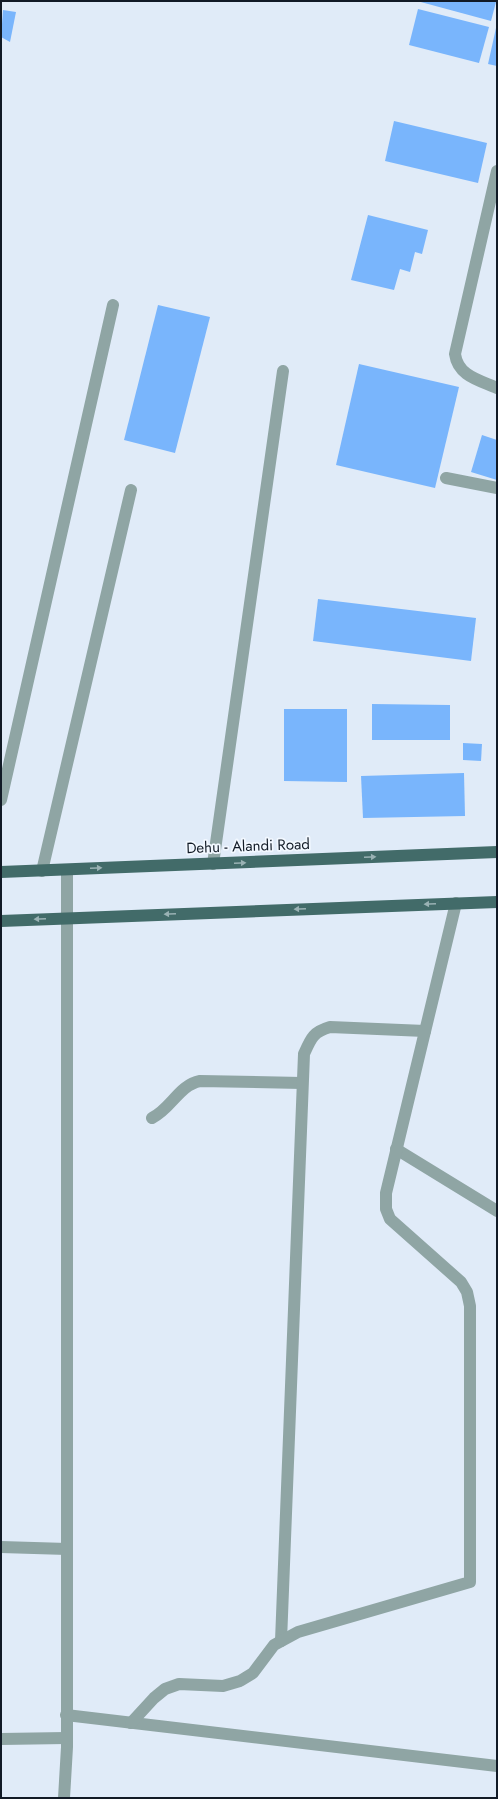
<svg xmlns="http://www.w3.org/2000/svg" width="498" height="1799" viewBox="0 0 498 1799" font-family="Jost,sans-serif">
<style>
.building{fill:#79b5fc}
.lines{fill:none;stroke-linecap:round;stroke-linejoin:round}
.lane{stroke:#8fa5a4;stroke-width:12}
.primary{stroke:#426b69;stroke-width:12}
.oneway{fill:#9ab2b4}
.labels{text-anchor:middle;stroke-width:3.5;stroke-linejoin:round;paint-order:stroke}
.street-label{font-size:15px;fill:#111a26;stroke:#f2f8ff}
</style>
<rect width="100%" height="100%" fill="#e0ebf8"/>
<g class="building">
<path d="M417,1H493L496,2L491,21Z"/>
<path d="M418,9L489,27L479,63L409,45Z"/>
<path d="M3,10L16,12L10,42L1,37Z"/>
<path d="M496,28H497V66L488,64Z"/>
<path d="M394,121L487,143L478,183L385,161Z"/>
<path d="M368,215L428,230L422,254L415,252L410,272L400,269L394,290L351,280Z"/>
<path d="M158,305L210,317L175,453L124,440Z"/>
<path d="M359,364L459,387L435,488L336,465Z"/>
<path d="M482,435L497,440V480L471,472Z"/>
<path d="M318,599L476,618L471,661L313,641Z"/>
<path d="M372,704L450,705V740H372Z"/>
<path d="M284,709H347V782L284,781Z"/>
<path d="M463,743L482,744L481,761L463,760Z"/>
<path d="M464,773L465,816L363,818L361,776Z"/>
</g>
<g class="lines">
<g class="lane">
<path d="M497,171L455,354C458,376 479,380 497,388"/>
<path d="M446,478L497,488"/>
<path d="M1,800L113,305"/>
<path d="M213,864L283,371"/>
<path d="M42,871L131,490"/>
<path d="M152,1118C171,1109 179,1085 200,1081L302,1083"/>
<path d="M396,1149L497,1211"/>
<path d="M1,1547L67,1549"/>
<path d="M281,1641L304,1054C311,1038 313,1032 330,1027L425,1031"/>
<path d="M66,1715L497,1766"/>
<path d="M131,1723L154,1698L165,1689L179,1684L223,1686L240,1681L253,1673L274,1645L298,1632L470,1582V1306L467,1292L461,1282L390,1219L386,1209V1193L456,903"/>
<path d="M1,1739L66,1738"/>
<path d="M64,1798L67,1747V870"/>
</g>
<g class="primary">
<path d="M1,872L497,852"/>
<path d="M1,921L497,902"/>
</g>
</g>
<defs><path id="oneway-solid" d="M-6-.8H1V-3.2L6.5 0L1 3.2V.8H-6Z"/></defs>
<g class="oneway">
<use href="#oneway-solid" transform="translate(370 857) rotate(-2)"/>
<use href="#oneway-solid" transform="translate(240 863) rotate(-2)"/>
<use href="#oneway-solid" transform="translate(96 868) rotate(-2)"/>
<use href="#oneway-solid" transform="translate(430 904) rotate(178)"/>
<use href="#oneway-solid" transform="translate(300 909) rotate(178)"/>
<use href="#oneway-solid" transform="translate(170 914) rotate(178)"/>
<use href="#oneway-solid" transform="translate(40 919) rotate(177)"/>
</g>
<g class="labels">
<g class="street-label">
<text transform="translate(248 846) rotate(-2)" y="5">Dehu - Alandi Road</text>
</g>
</g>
<rect width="498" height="1799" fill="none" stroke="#111a26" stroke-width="4"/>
</svg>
